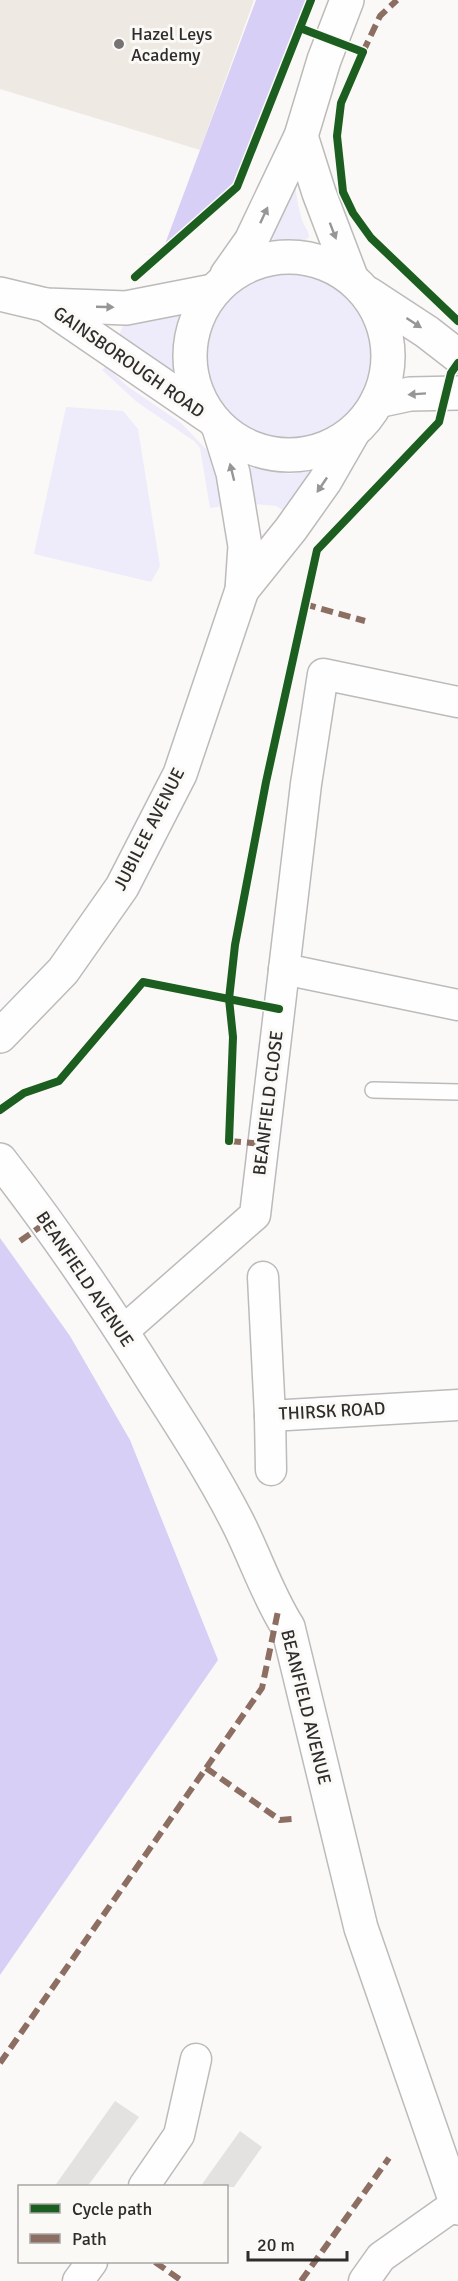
<svg xmlns="http://www.w3.org/2000/svg" width="458" height="2281" viewBox="0 0 458 2281" font-family="Signika,sans-serif">
<style>
.built{fill:#eeeae3}
.green{fill:#eeecfa}
.forest{fill:#d7cff5}
.building{fill:#e3e2e1}
.lines{fill:none;stroke-linecap:round;stroke-linejoin:round}
.lane-casing{stroke:#bcbbba;stroke-width:18}
.street-casing{stroke:#bcbbba;stroke-width:33}
.secondary-casing{stroke:#bcbbba;stroke-width:36}
.lane{stroke:#fefefe;stroke-width:15}
.street{stroke:#fefefe;stroke-width:30}
.secondary{stroke:#fefefe;stroke-width:33}
.quiet{stroke:#8d6e63;stroke-width:6;stroke-dasharray:12 6;stroke-linecap:butt}
.cycleway-casing{stroke:#fbf9f6;stroke-width:11}
.cycleway{stroke:#1b5e20;stroke-width:8}
.oneway{fill:#969695}
.poi-dot{fill:#757473;stroke:#fbf9f6;stroke-width:2}
.labels{text-anchor:middle;stroke-width:6;stroke-linejoin:round;paint-order:stroke}
.poi-label{font-size:18px;fill:#2e2d2c;stroke:#fbf9f6;text-anchor:start}
.street-label{font-size:18px;fill:#2e2d2c;stroke:#fbf9f6}
</style>
<rect width="100%" height="100%" fill="#faf9f7"/>
<path class="built" d="M0,0H254L200,150L0,89Z"/>
<g class="green">
<path d="M295,181C296,194 298,207 302,220C304,226 309,231 309,237L304,241L292,240L267,242Z"/>
<circle cx="289" cy="355" r="83"/>
<path d="M180,315L173,341V376L117,341L125,320Z"/>
<path d="M106,366L127,386L181,423L206,449L216,470L224,506L210,508L200,448L194,441L137,402L102,370Z"/>
<path d="M66,407L123,411L138,429L160,566L151,582L34,554Z"/>
<path d="M249,467L289,474L309,471L311,473L287,513L276,506L254,504Z"/>
</g>
<g class="forest">
<path d="M256,0H306L234,182L160,253L142,255L156,253L165,244Z"/>
<path d="M0,1238L70,1336L130,1440L218,1660L0,1975Z"/>
</g>
<g class="building">
<path d="M115,2101L139,2117L87,2187H54Z"/>
<path d="M240,2131L262,2147L234,2187H200Z"/>
</g>
<g class="lines">
<g class="lane-casing">
<path id="lane" d="M373,1090L458,1092"/>
</g>
<g class="street-casing">
<g id="street">
<path d="M284,969L458,1005"/>
<path d="M263,1277L270,1416L458,1405"/>
<path d="M122,1332L255,1215L306,784L323,674L458,702"/>
<path d="M270,1416L271,1470"/>
<path d="M144,2186L179,2135L196,2059"/>
<path d="M78,2281L92,2262"/>
<path d="M364,2281L381,2257L456,2204"/>
</g>
</g>
<g class="secondary-casing">
<g id="secondary">
<path d="M301,136L319,193L351,277"/>
<circle cx="289" cy="356" r="99"/>
<path d="M227,275L251,241L301,136L324,60L347,0"/>
<path d="M0,294L46,305L126,308L213,291"/>
<path d="M369,294L427,332L458,356"/>
<path d="M46,305L208,416"/>
<path d="M377,401L410,394L458,393"/>
<path d="M242,590L291,529L325,481L352,434"/>
<path d="M0,1036L63,971L122,887L180,774L242,590L245,546L233,473L219,428"/>
<path d="M0,1160C56,1232 107,1307 155,1384C184,1429 213,1474 237,1521C255,1556 267,1594 288,1627L361,1928L458,2208"/>
</g>
</g>
<use href="#lane" class="lane"/>
<use href="#street" class="street"/>
<use href="#secondary" class="secondary"/>
<g class="quiet">
<path d="M363,52L380,16L397,0"/>
<path d="M304,604L365,621"/>
<path d="M229,1141L263,1144"/>
<path d="M20,1241L47,1222"/>
<path d="M206,1768L280,1820L293,1819"/>
<path d="M0,2063L262,1688L278,1611"/>
<path d="M155,2262L182,2281"/>
<path d="M301,2281L389,2158"/>
</g>
<g class="cycleway-casing">
<g id="cycleway">
<path d="M300,28L363,52L341,103L337,136L343,192L353,213L371,238L458,321"/>
<path d="M135,277L237,187L311,0"/>
<path d="M0,1110L24,1093L59,1081L143,982L279,1009"/>
<path d="M229,1141L233,1037L229,999L235,945L266,782L317,550L439,422L451,373L458,363"/>
</g>
</g>
<use href="#cycleway" class="cycleway"/>
</g>
<defs><path id="oneway-solid" d="M-6-.8H1V-3.2L6.5 0L1 3.2V.8H-6Z" transform="scale(1.5)"/></defs>
<g class="oneway">
<use href="#oneway-solid" transform="translate(264 215) rotate(-65)"/>
<use href="#oneway-solid" transform="translate(333 231) rotate(69)"/>
<use href="#oneway-solid" transform="translate(105 307) rotate(2)"/>
<use href="#oneway-solid" transform="translate(414 323) rotate(33)"/>
<use href="#oneway-solid" transform="translate(417 394) rotate(176)"/>
<use href="#oneway-solid" transform="translate(232 472) rotate(-104)"/>
<use href="#oneway-solid" transform="translate(322 485) rotate(124)"/>
</g>
<circle class="poi-dot" cx="119" cy="44" r="6"/>
<g class="labels">
<g class="poi-label">
<text x="131" y="40">Hazel Leys<tspan x="131" dy="21">Academy</tspan></text>
</g>
<g class="street-label">
<text transform="translate(129 362) rotate(35)" y="6">GAINSBOROUGH ROAD</text>
<text transform="translate(149 829) rotate(-63)" y="6">JUBILEE AVENUE</text>
<text transform="translate(268 1103) rotate(-83)" y="6">BEANFIELD CLOSE</text>
<text transform="translate(85 1279) rotate(56)" y="6">BEANFIELD AVENUE</text>
<text transform="translate(332 1411) rotate(-3)" y="6">THIRSK ROAD</text>
<text transform="translate(306 1707) rotate(76)" y="6">BEANFIELD AVENUE</text>
</g>
</g>
<rect x="18" y="2185" width="210" height="78" fill="#fbf9f6" stroke="#a9a7a5" stroke-width="1.5"/>
<rect x="30" y="2204" width="30" height="9" fill="#1b5e20" stroke="#a9a7a5" stroke-width="1.5"/>
<text x="72" y="2215" font-size="18" fill="#2e2d2c">Cycle path</text>
<rect x="30" y="2234" width="30" height="9" fill="#8d6e63" stroke="#a9a7a5" stroke-width="1.5"/>
<text x="72" y="2245" font-size="18" fill="#2e2d2c">Path</text>
<path d="M248 2251v9h99v-9" fill="none" stroke="#2e2d2c" stroke-width="3"/>
<text x="257" y="2251" font-size="18" fill="#2e2d2c" stroke="#fbf9f6" stroke-width="4.5" paint-order="stroke">20 m</text>
</svg>
